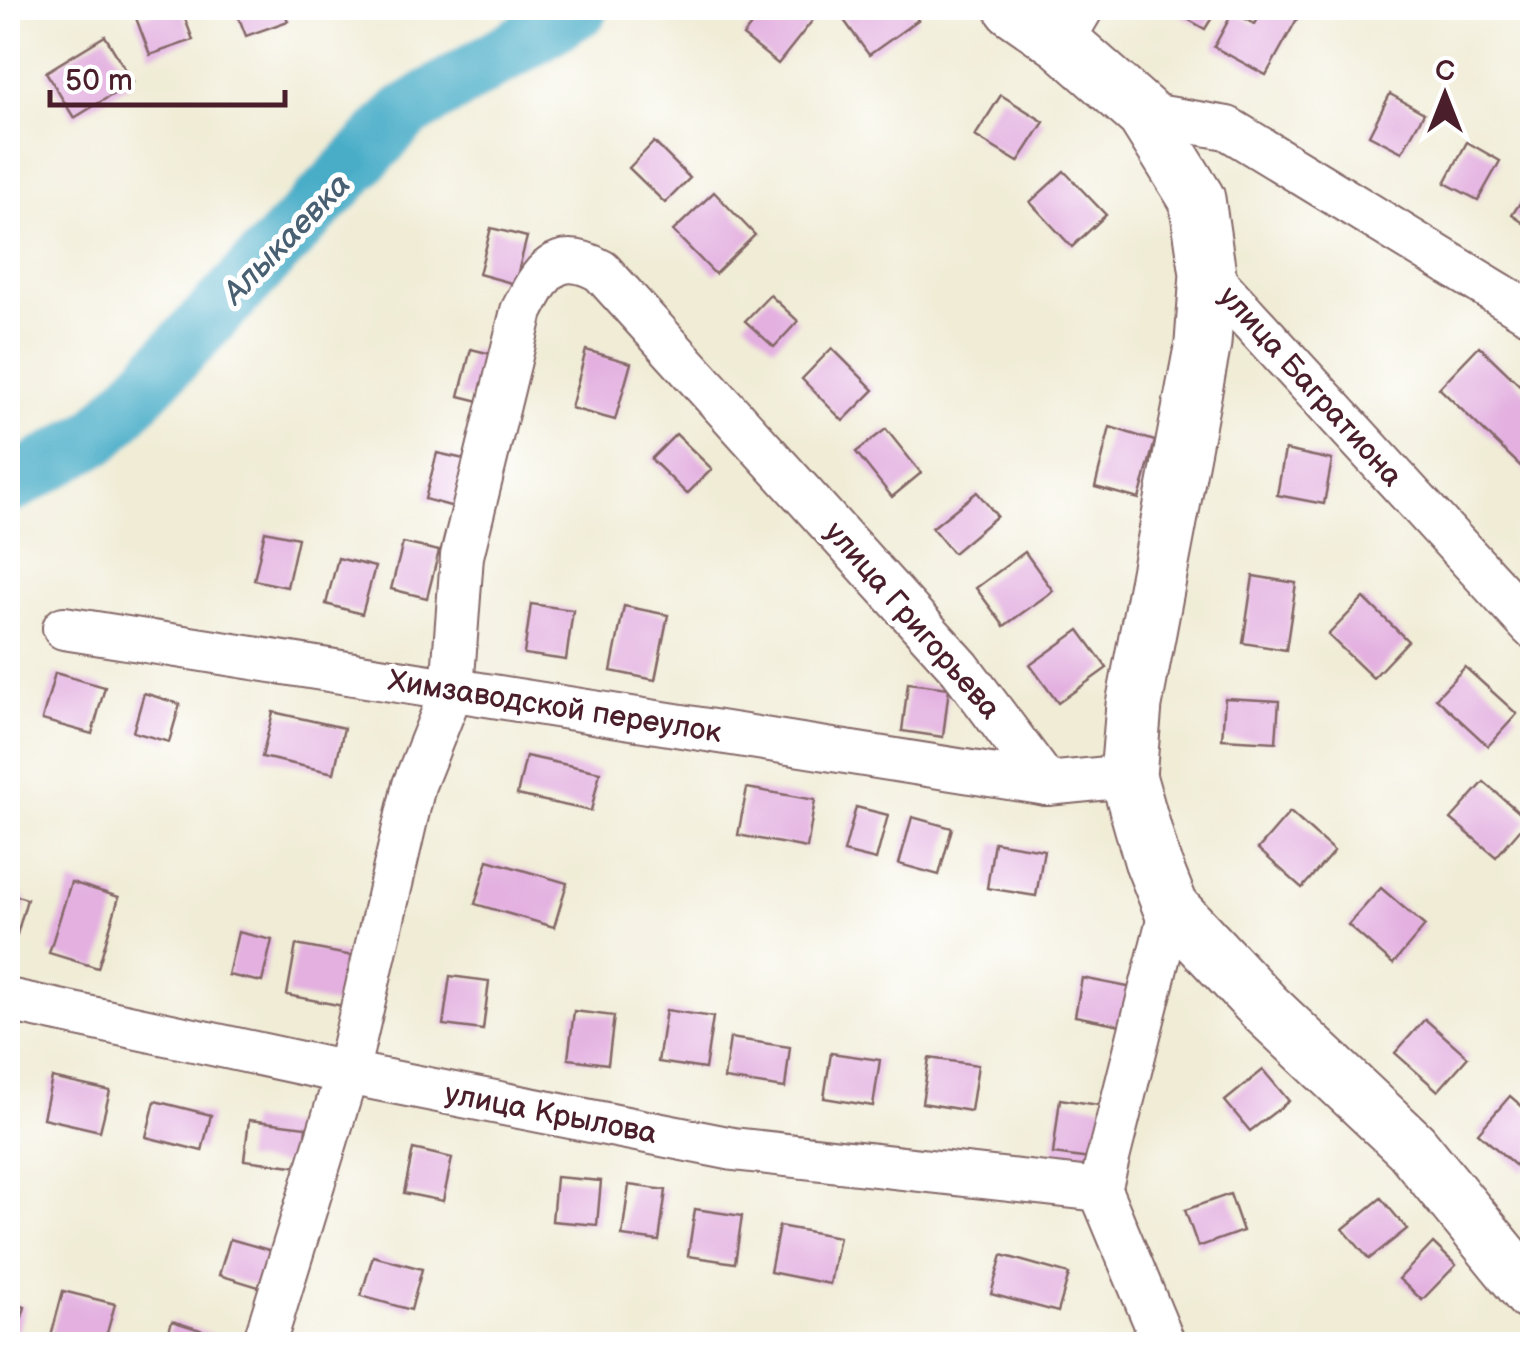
<svg xmlns="http://www.w3.org/2000/svg" width="1540" height="1352" viewBox="0 0 1540 1352" font-family="'Balsamiq Sans',sans-serif">
<style>
.lines{fill:none;stroke-linecap:round;stroke-linejoin:round}
.river{stroke:#48adc8;stroke-width:58}
.building{fill:#e3b0e0}
.minor-casing{stroke:#846767;stroke-width:46}
.major-casing{stroke:#846767;stroke-width:59}
.minor{stroke:#fff;stroke-width:42}
.major{stroke:#fff;stroke-width:55}
.labels{text-anchor:middle;stroke-width:10;stroke-linejoin:round;paint-order:stroke}
.street-label{font-size:30px;fill:#4a1f2b;stroke:#fff}
.water-label{font-size:32px;font-style:italic;fill:#495f72;stroke:#fff}
</style>
<rect width="100%" height="100%" fill="#fff"/>
<filter id="ink" filterUnits="userSpaceOnUse"><feTurbulence type="fractalNoise" baseFrequency=".01" numOctaves="2"/><feDisplacementMap in="SourceGraphic" scale="20" xChannelSelector="R" yChannelSelector="G"/><feConvolveMatrix kernelMatrix="1 2 1 2 8 2 1 2 1" color-interpolation-filters="sRGB"/></filter>
<filter id="wash" filterUnits="userSpaceOnUse"><feTurbulence type="fractalNoise" baseFrequency=".0048" numOctaves="4" result="noise"/><feDisplacementMap in="SourceGraphic" scale="40" xChannelSelector="R" yChannelSelector="G"/><feGaussianBlur stdDeviation="2.25" result="paint"/><feColorMatrix in="noise" values="0 0 0 0 0 0 0 0 0 0 0 0 0 0 0 0 0 1.4 0 .05"/><feComposite in="paint" operator="in"/></filter>
<g filter="url(#wash)">
<rect width="100%" height="100%" fill="#f0ecd6"/>
<g class="lines">
<path class="river" d="M8,486L99,435L405,113L580,8"/>
</g>
<g id="blocks">
<g class="building">
<path d="M166,8H181L193,40L150,55L136,18Z"/>
<path d="M235,8H283L288,21L246,36Z"/>
<path d="M765,8H816L820,11L778,64L743,36Z"/>
<path d="M854,8H909L918,20L869,55L841,16Z"/>
<path d="M1168,8H1218L1205,29Z"/>
<path d="M1264,8H1303L1266,75L1214,47L1233,12L1255,24Z"/>
<path d="M105,36L133,82L74,118L46,72Z"/>
<path d="M1390,94L1424,113L1402,152L1369,135Z"/>
<path d="M1001,95L1044,122L1018,162L975,136Z"/>
<path d="M654,142L690,178L665,203L629,168Z"/>
<path d="M1467,142L1500,161L1478,200L1445,183Z"/>
<path d="M1064,171L1106,215L1072,247L1030,202Z"/>
<path d="M1532,185V229L1512,215Z"/>
<path d="M714,192L755,235L715,274L673,231Z"/>
<path d="M491,228L527,237L515,284L479,274Z"/>
<path d="M770,295L798,321L774,347L745,321Z"/>
<path d="M1479,346L1532,397V477L1439,388Z"/>
<path d="M832,348L874,390L843,421L802,379Z"/>
<path d="M471,349L507,358L495,405L459,396Z"/>
<path d="M586,350L631,363L615,420L571,408Z"/>
<path d="M1110,427L1155,441L1139,499L1095,487Z"/>
<path d="M886,429L921,473L892,497L856,452Z"/>
<path d="M676,434L712,469L687,494L651,459Z"/>
<path d="M1285,450L1332,460L1324,504L1277,495Z"/>
<path d="M437,453L473,461L461,509L425,499Z"/>
<path d="M977,492L997,516L953,553L932,528Z"/>
<path d="M265,531L298,538L287,587L254,580Z"/>
<path d="M403,543L439,551L427,598L391,589Z"/>
<path d="M1025,552L1053,591L1004,626L976,588Z"/>
<path d="M338,558L375,567L362,614L326,604Z"/>
<path d="M1253,576L1296,583L1286,650L1243,643Z"/>
<path d="M1364,598L1408,641L1373,678L1328,635Z"/>
<path d="M531,604L573,610L566,660L524,654Z"/>
<path d="M624,606L668,615L655,680L611,671Z"/>
<path d="M1079,630L1107,668L1058,703L1030,665Z"/>
<path d="M1465,667L1517,714L1488,746L1436,698Z"/>
<path d="M55,673L105,687L92,734L42,720Z"/>
<path d="M908,683L949,688L943,737L902,731Z"/>
<path d="M144,693L180,704L169,742L133,732Z"/>
<path d="M1225,698L1279,701L1276,742L1222,739Z"/>
<path d="M273,712L344,728L334,773L262,757Z"/>
<path d="M526,756L600,772L591,811L517,795Z"/>
<path d="M1484,782L1528,820L1496,857L1451,819Z"/>
<path d="M747,788L815,800L807,848L738,835Z"/>
<path d="M856,807L888,815L876,860L844,852Z"/>
<path d="M1290,812L1334,851L1302,888L1258,849Z"/>
<path d="M912,817L952,828L939,875L899,864Z"/>
<path d="M994,842L1044,850L1036,896L987,888Z"/>
<path d="M488,860L567,883L554,927L475,904Z"/>
<path d="M71,882L119,897L98,968L49,953Z"/>
<path d="M1381,888L1425,926L1393,964L1348,925Z"/>
<path d="M8,893L27,899L14,945L8,943Z"/>
<path d="M238,932L272,940L262,982L228,975Z"/>
<path d="M296,945L358,957L348,1007L287,995Z"/>
<path d="M450,976L489,981L483,1030L443,1025Z"/>
<path d="M1082,978L1133,988L1126,1026L1075,1016Z"/>
<path d="M666,1010L713,1017L705,1069L658,1062Z"/>
<path d="M574,1011L614,1016L608,1064L568,1059Z"/>
<path d="M1425,1019L1468,1057L1438,1091L1395,1053Z"/>
<path d="M730,1038L790,1047L785,1088L724,1079Z"/>
<path d="M831,1053L880,1060L873,1106L824,1098Z"/>
<path d="M929,1058L978,1065L971,1111L922,1103Z"/>
<path d="M1263,1070L1289,1101L1250,1131L1225,1101Z"/>
<path d="M52,1078L110,1091L100,1131L43,1118Z"/>
<path d="M1510,1096L1532,1115V1161L1523,1172L1478,1133Z"/>
<path d="M1060,1099L1105,1106L1098,1160L1053,1154Z"/>
<path d="M155,1101L211,1115L202,1151L146,1137Z"/>
<path d="M249,1120L306,1127L302,1167L244,1160Z"/>
<path d="M413,1149L452,1158L443,1201L404,1193Z"/>
<path d="M556,1177L601,1181L597,1225L552,1221Z"/>
<path d="M629,1185L666,1190L659,1241L622,1236Z"/>
<path d="M1230,1194L1243,1231L1198,1247L1185,1210Z"/>
<path d="M1381,1198L1407,1229L1369,1259L1343,1229Z"/>
<path d="M695,1209L742,1216L735,1263L688,1256Z"/>
<path d="M779,1226L839,1237L830,1284L770,1272Z"/>
<path d="M230,1239L276,1252L265,1289L219,1275Z"/>
<path d="M1433,1243L1456,1265L1422,1300L1399,1279Z"/>
<path d="M1002,1255L1069,1274L1058,1312L991,1294Z"/>
<path d="M373,1256L422,1269L411,1310L361,1296Z"/>
<path d="M63,1291L115,1304L104,1344H49Z"/>
<path d="M8,1301L25,1307L14,1344H8Z"/>
<path d="M172,1321L213,1334L210,1344H165Z"/>
</g>
</g>
</g>
<g filter="url(#ink)">
<use href="#blocks" fill-opacity="0" stroke="#846767" stroke-width="2.5"/>
<g class="lines">
<g class="minor-casing">
<g id="minor">
<path d="M1062,42L1082,8"/>
<path d="M1144,114L1227,128L1532,314"/>
<path d="M1208,274L1532,627"/>
<path d="M64,628L1047,784"/>
<path d="M8,1000L347,1073L733,1149L1100,1190"/>
<path d="M264,1344L347,1073L414,785L452,690L462,556L522,311C541,274 555,245 601,271L960,668L1047,784L1128,776"/>
<path d="M1164,1344L1100,1190L1171,908"/>
</g>
</g>
<g class="major-casing">
<path id="major" d="M1013,8L1062,42L1144,114L1197,199L1208,274L1203,343L1134,705L1128,776L1152,860L1171,908L1265,1008L1411,1146L1532,1294"/>
</g>
<use href="#minor" class="minor"/>
<use href="#major" class="major"/>
</g>
</g>
<g class="labels">
<g class="street-label">
<text transform="translate(1311 386) rotate(48)" y="10">улица Багратиона</text>
<text transform="translate(913 620) rotate(49)" y="10">улица Григорьева</text>
<text transform="translate(555 706) rotate(9)" y="10">Химзаводской переулок</text>
<text transform="translate(551 1113) rotate(11)" y="10">улица Крылова</text>
</g>
<g class="water-label">
<text transform="translate(286 238) rotate(-46)" y="11">Алыкаевка</text>
</g>
</g>
<rect width="1540" height="1352" fill="none" stroke="#fff" stroke-width="40"/>
<g transform="translate(1445 95)" stroke="#ffffff" stroke-width="8" paint-order="stroke">
<path d="M0-8L18 38L0 25L-18 38Z" fill="#4a1f2b"/>
<text y="-15" font-size="28" font-weight="bold" text-anchor="middle" fill="#4a1f2b">С</text>
</g>
<path d="M50 90v15h235v-15" fill="none" stroke="#4a1f2b" stroke-width="5"/>
<text x="65" y="90" font-size="30" fill="#4a1f2b" stroke="#ffffff" stroke-width="8" paint-order="stroke">50 m</text>
</svg>
